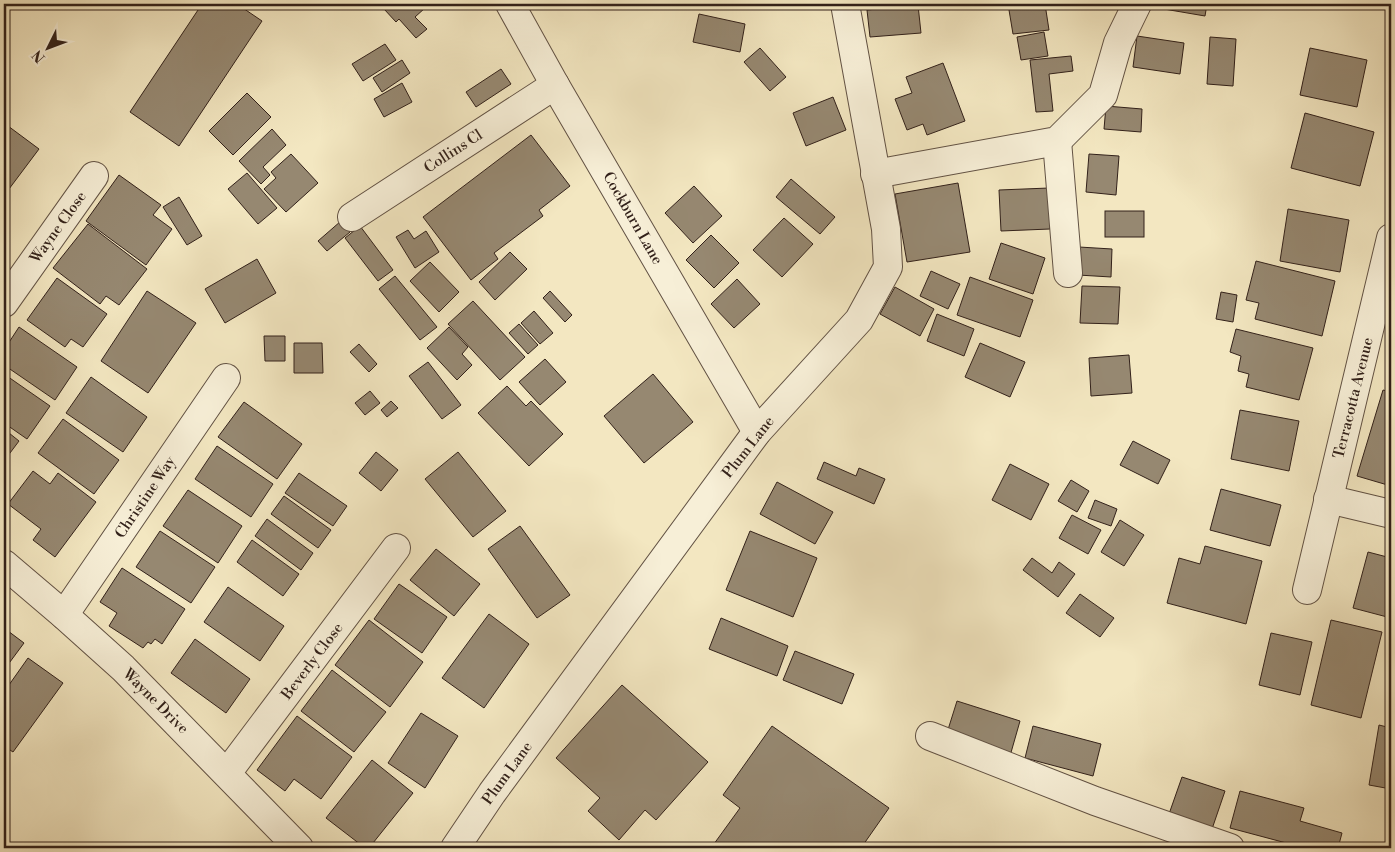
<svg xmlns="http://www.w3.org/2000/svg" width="1395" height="852" viewBox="0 0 1395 852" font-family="'Libre Bodoni',serif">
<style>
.building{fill:#968871;stroke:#32211a}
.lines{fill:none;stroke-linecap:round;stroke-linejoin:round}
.street-casing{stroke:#625244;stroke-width:30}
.street{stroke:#f7efd7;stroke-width:28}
.labels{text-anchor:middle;stroke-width:4;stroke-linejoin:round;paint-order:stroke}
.street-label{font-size:15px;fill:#32211a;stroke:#f7efd7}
</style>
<rect width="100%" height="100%" fill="#f3e7c1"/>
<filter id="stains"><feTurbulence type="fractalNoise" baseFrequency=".004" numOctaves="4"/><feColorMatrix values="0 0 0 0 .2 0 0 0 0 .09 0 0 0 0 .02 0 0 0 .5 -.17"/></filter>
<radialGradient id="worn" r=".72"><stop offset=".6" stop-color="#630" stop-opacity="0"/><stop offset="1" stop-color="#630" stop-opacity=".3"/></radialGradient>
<g class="building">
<path d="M202,4H237L262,21L179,146L130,112Z"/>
<path d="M389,4H421L425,8L415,17L427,29L416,38L399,19L396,22L384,9Z"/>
<path d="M1008,4H1045L1049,30L1013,34Z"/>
<path d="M1165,4H1207L1205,16L1164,9Z"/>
<path d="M918,5L921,33L870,37L867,10Z"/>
<path d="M699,14L745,24L740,52L693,42Z"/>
<path d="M1044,32L1048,56L1021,60L1017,37Z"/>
<path d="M1137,36L1184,43L1180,74L1133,67Z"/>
<path d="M1210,37L1236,39L1233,86L1207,84Z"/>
<path d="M385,44L396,60L363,81L352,64Z"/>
<path d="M760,48L786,77L770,91L744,62Z"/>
<path d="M1310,48L1367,60L1357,107L1300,95Z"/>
<path d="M1071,56L1073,71L1049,74L1053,111L1036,112L1030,60Z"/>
<path d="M402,60L410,73L382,92L373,78Z"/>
<path d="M943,63L965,121L927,135L923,124L907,130L895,99L912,93L906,77Z"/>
<path d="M501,69L511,84L476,107L466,92Z"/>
<path d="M402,83L412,102L384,117L374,99Z"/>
<path d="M247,93L271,117L233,155L209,131Z"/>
<path d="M833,97L846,130L806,146L793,113Z"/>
<path d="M1106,106L1142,109L1141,132L1104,129Z"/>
<path d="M1305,113L1374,132L1360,186L1291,168Z"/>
<path d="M4,123L39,149L6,193L4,191Z"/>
<path d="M272,129L286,145L263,167L270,175L261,184L239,161Z"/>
<path d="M531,135L570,186L539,210L543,216L494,253L498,259L471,280L423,217Z"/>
<path d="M291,154L318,183L286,212L264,189L276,178L271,172Z"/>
<path d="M1089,154L1119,156L1116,195L1086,192Z"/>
<path d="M247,173L277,208L258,224L228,189Z"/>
<path d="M119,175L161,205L153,215L172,229L146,265L86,221Z"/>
<path d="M791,179L835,217L820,234L776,197Z"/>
<path d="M958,183L970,252L907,262L895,194Z"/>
<path d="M694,186L722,216L693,243L665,213Z"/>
<path d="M1049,188L1050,229L1001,231L999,190Z"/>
<path d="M179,197L202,236L187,245L163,207Z"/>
<path d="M1288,209L1349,220L1340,272L1280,261Z"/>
<rect x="1105" y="211" width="39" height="26"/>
<path d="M784,218L813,244L782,277L753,250Z"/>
<path d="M341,221L350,232L327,251L318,241Z"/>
<path d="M88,224L147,269L119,305L106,296L100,304L53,268Z"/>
<path d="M360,226L393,270L378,281L345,238Z"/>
<path d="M408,230L414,239L426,231L439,252L415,268L396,237Z"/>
<path d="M711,235L739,263L714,288L686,260Z"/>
<path d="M1001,243L1045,258L1033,294L989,279Z"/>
<path d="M1079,247L1112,249L1111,277L1078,275Z"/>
<path d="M510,252L527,269L495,300L479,282Z"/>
<path d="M257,259L276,293L225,323L205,289Z"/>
<path d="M1256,261L1335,281L1322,336L1255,319L1259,303L1246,300Z"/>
<path d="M430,262L459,292L439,312L410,281Z"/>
<path d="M931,271L960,284L948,309L920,296Z"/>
<path d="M395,276L437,327L420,340L379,289Z"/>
<path d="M970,277L1033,300L1020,337L957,315Z"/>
<path d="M57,278L107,314L83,347L71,339L65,347L27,320Z"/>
<path d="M737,279L760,304L734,328L711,304Z"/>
<path d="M1082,286L1120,287L1118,324L1080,323Z"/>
<path d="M895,287L934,309L920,336L880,314Z"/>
<path d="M147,291L196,323L148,393L101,361Z"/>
<path d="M550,291L572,315L565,322L543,298Z"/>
<path d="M1221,292L1237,295L1233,322L1216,319Z"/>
<path d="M473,301L525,357L500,380L448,324Z"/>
<path d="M534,311L553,333L540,344L521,323Z"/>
<path d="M937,314L974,329L964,356L927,341Z"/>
<path d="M519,324L538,345L528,354L509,333Z"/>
<path d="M19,327L77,367L55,400L4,365V350Z"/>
<path d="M449,327L468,347L462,354L472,365L457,380L427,348Z"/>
<path d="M1236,329L1313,348L1299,400L1246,387L1249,374L1238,371L1241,356L1230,352Z"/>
<path d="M264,336H285V361H265Z"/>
<path d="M294,343H322L323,373H294Z"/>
<path d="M980,343L1025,362L1010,397L965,377Z"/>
<path d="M359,344L377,364L369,372L350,352Z"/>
<path d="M1129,355L1132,393L1091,396L1089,358Z"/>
<path d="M545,359L566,382L540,405L519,382Z"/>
<path d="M428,362L461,405L442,419L409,376Z"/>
<path d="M4,374L50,406L27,439L4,423Z"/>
<path d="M653,374L693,422L644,463L604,416Z"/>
<path d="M91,377L147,417L123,452L66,413Z"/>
<path d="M507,386L526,406L531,401L563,434L529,466L478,413Z"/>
<path d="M1383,390L1391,392V486L1357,476Z"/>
<path d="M370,391L380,403L365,415L355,403Z"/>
<path d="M391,401L398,408L387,417L381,410Z"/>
<path d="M244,402L302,444L277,479L218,437Z"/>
<path d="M1240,410L1299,421L1289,471L1231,459Z"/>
<path d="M63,419L119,460L94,494L38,453Z"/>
<path d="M4,429L19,441L4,461Z"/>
<path d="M1133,441L1170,460L1158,484L1120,465Z"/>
<path d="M217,446L273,484L251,517L195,479Z"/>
<path d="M376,452L398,470L381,491L359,473Z"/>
<path d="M458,452L506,511L473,537L425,479Z"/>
<path d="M824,462L856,476L859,468L885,479L874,504L817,479Z"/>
<path d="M1010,464L1049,484L1031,520L992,500Z"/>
<path d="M33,471L50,484L58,473L96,502L55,557L33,540L41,529L8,504Z"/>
<path d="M299,473L347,506L333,526L285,493Z"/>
<path d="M1071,480L1089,491L1077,512L1058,501Z"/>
<path d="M777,482L833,512L815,544L760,514Z"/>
<path d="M1221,489L1281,505L1270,546L1210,530Z"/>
<path d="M188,490L242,526L218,563L163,526Z"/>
<path d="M284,496L331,530L318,548L271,514Z"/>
<path d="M1095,500L1117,509L1111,526L1088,518Z"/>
<path d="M1072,515L1101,530L1088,554L1059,538Z"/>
<path d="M267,519L313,553L301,570L255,536Z"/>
<path d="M1120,520L1144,535L1124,566L1101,552Z"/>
<path d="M520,526L570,595L537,618L488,549Z"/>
<path d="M160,531L215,567L191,603L136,567Z"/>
<path d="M750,531L817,558L793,617L726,590Z"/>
<path d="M252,540L299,574L283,596L237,562Z"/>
<path d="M1205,546L1262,561L1246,624L1167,603L1179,558L1200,564Z"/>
<path d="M436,549L480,584L454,616L410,580Z"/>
<path d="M1368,552L1391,558V618L1353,608Z"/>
<path d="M1032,558L1052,573L1059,562L1075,574L1058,597L1023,570Z"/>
<path d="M122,568L185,609L162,644L155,639L151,644L148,642L143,648L109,626L117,613L100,602Z"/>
<path d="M399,584L447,617L422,653L374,619Z"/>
<path d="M228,587L284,626L260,661L204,622Z"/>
<path d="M1080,594L1114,618L1100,637L1066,613Z"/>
<path d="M489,614L529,644L484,708L442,678Z"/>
<path d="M721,618L788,646L777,676L709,649Z"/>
<path d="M369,620L423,662L390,707L335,665Z"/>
<path d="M1331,620L1382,632L1361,718L1311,705Z"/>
<path d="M4,628L24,643L4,670Z"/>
<path d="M1271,633L1312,642L1300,695L1259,685Z"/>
<path d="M195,639L250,679L226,713L171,673Z"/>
<path d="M795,651L854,674L842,704L783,680Z"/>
<path d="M28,658L63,683L13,752L4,746V692Z"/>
<path d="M332,670L386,712L354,752L301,711Z"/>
<path d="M622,685L708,762L656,820L645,810L619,840L588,811L600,798L556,758Z"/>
<path d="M957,701L1020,721L1010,756L946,736Z"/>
<path d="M421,713L458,736L425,788L388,763Z"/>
<path d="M297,716L352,757L321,799L294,779L285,791L257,770Z"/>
<path d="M1379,725L1391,728V789L1369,785Z"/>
<path d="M772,726L889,808L861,848H711L740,808L723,795Z"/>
<path d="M1033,726L1101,744L1093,776L1025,758Z"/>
<path d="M372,760L413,793L369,848H365L326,818Z"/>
<path d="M1182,777L1225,791L1212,829L1169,814Z"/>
<path d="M1240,791L1304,808L1300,821L1342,833L1338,848H1305L1230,828Z"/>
</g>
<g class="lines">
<g class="street-casing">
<g id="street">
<path d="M510,4L555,85L757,432"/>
<path d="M1057,141L1068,273"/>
<path d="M875,174L1057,141L1103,95L1118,43L1137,4"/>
<path d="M352,217L555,85"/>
<path d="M4,303L94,176"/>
<path d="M1328,499L1391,514"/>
<path d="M4,564L64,615L123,668L299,848"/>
<path d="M1307,590L1391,238"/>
<path d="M64,615L226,378"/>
<path d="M930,736L1095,801L1230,848"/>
<path d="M227,773L396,548"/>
<path d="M455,848L492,793L757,432L859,320L888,267L886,229L845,4"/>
</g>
</g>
<use href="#street" class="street"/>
</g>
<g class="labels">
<g class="street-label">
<text transform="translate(453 151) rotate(-33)" y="5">Collins Cl</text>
<text transform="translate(633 218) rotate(60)" y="5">Cockburn Lane</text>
<text transform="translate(58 227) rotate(-54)" y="5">Wayne Close</text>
<text transform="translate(1353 398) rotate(-76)" y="5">Terracotta Avenue</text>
<text transform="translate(748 447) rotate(-52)" y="5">Plum Lane</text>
<text transform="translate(145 497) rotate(-56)" y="5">Christine Way</text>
<text transform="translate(312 661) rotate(-53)" y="5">Beverly Close</text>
<text transform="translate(156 701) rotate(45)" y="5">Wayne Drive</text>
<text transform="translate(507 773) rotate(-54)" y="5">Plum Lane</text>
</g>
</g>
<rect width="1395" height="852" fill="none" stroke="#f3e7c1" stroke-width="20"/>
<rect x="5" y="5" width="1385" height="842" fill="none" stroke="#32211a" stroke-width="2.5"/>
<rect x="10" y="10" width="1375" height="832" fill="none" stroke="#32211a"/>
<g transform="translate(48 48) rotate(228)" stroke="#f7efd7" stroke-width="4" paint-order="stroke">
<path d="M0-4L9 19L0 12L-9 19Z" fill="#32211a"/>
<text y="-8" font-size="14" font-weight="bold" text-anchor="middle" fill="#32211a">N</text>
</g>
<rect width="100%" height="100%" filter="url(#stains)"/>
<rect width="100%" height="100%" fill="url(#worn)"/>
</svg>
